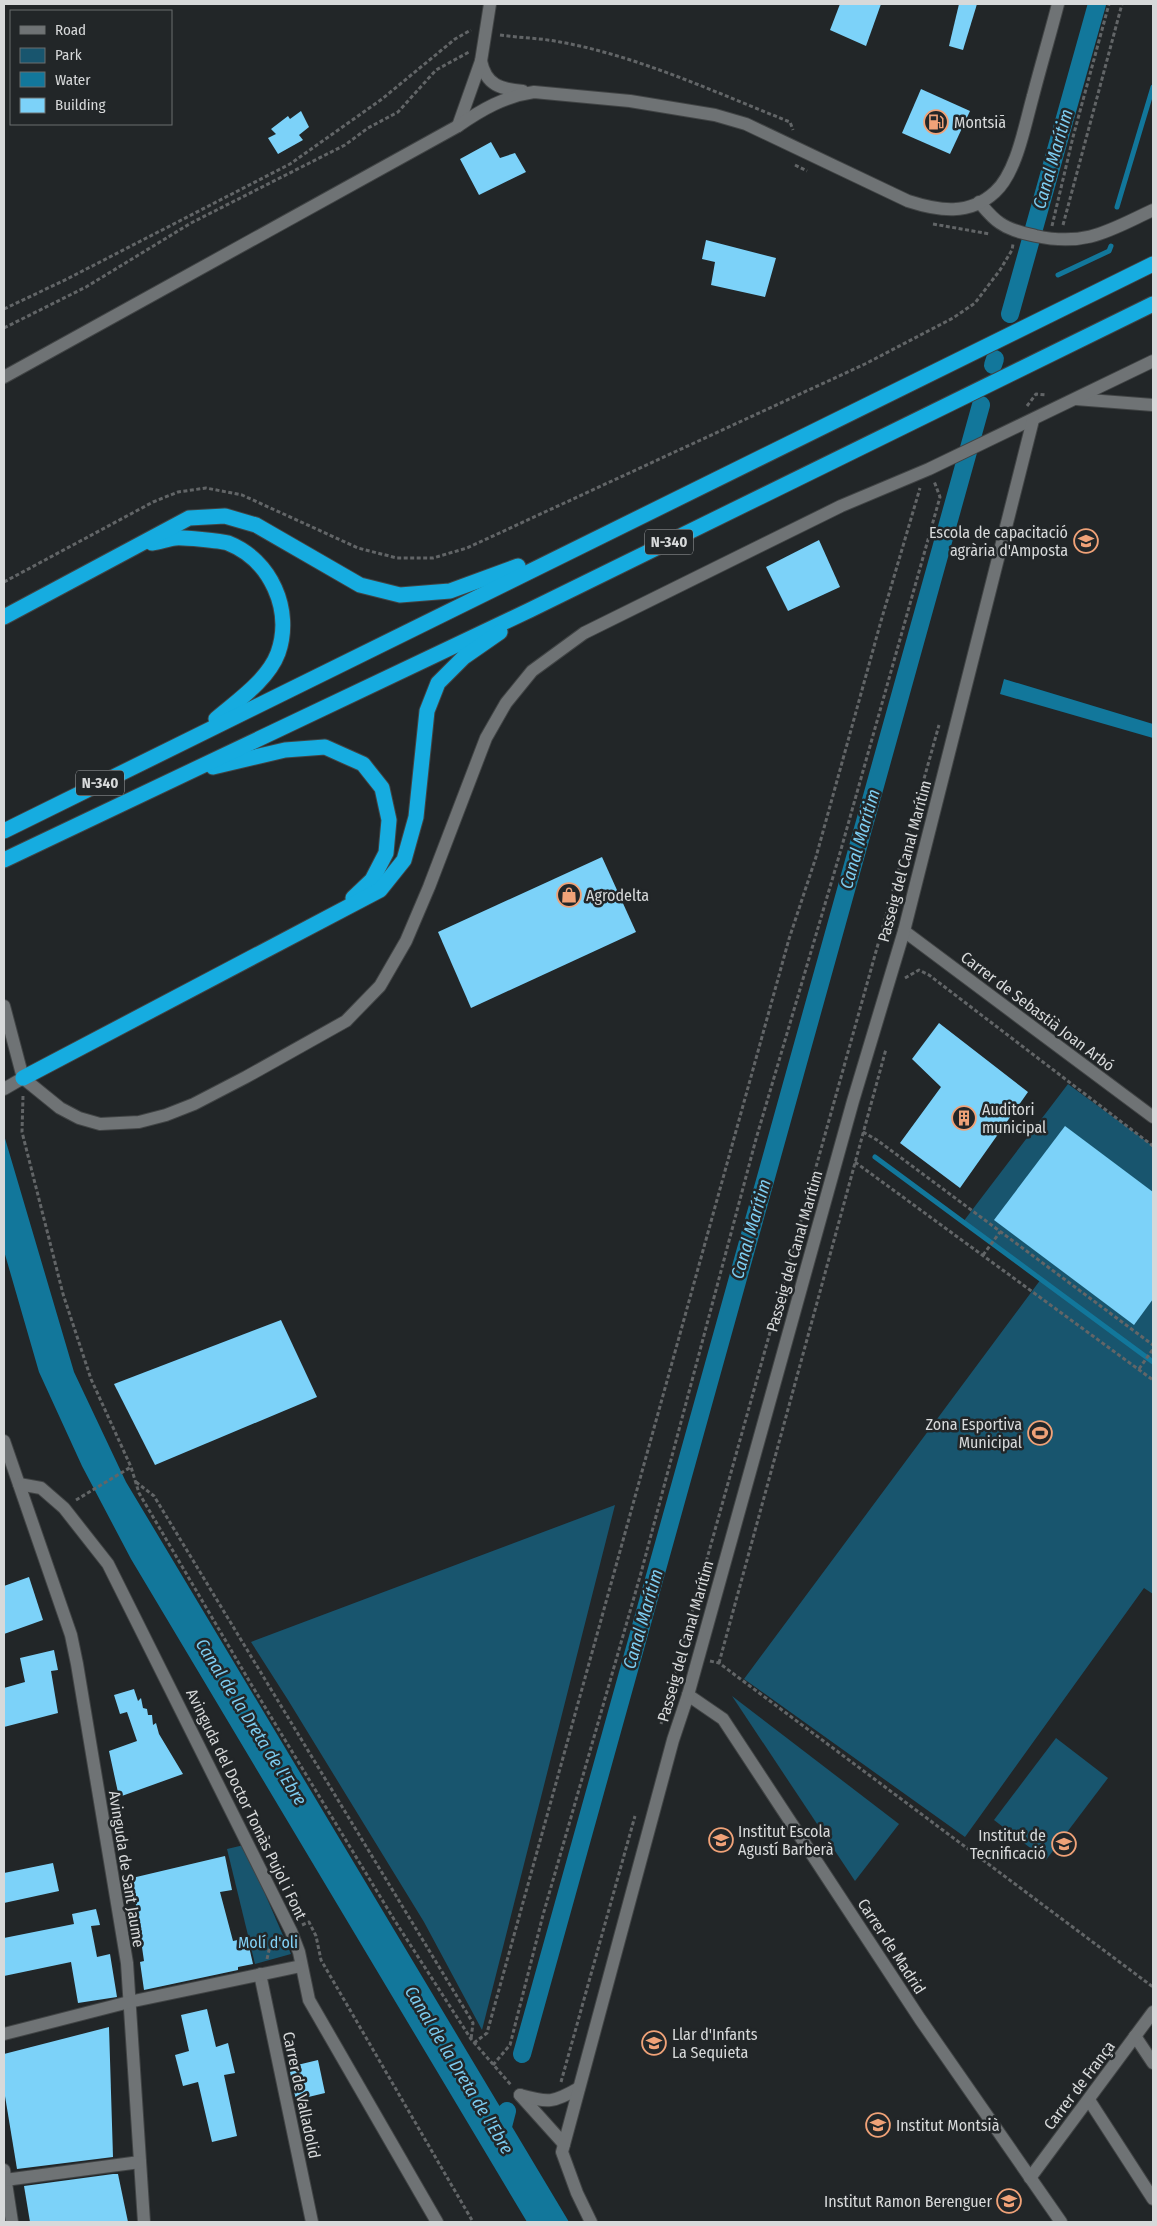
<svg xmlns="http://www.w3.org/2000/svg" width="1157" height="2226" viewBox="0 0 1157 2226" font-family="'Fira Sans Condensed',sans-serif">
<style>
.green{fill:#18556e}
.water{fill:#12779b}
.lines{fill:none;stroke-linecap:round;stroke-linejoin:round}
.stream{stroke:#12779b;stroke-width:5}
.canal{stroke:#12779b;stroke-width:18}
.building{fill:#7cd2f9}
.minor-casing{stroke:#414445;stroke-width:14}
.highway-casing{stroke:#414445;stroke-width:17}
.path{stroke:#626567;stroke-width:3;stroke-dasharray:4 2.5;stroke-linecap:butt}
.minor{stroke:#6f7375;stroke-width:12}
.highway{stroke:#16ace0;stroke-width:15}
.labels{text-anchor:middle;stroke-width:5;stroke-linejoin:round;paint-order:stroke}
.shield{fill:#222628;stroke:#a1a3a5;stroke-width:1}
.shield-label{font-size:15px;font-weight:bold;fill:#d7d9da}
.poi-label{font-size:16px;fill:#d7d9da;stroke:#222628;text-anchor:start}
.street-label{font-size:16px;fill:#d7d9da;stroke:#222628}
.park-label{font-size:16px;fill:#83d2f7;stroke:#222628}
.water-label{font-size:18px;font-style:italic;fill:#7dccf0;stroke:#222628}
</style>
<rect width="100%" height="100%" fill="#222628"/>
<g class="green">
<path d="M1068,1084L1153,1146V1594L1144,1588L965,1837L744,1679L1041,1279L963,1222Z"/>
<path d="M615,1505L482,2030L424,1922L288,1700L251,1642Z"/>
<path d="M732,1696L899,1824L855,1881Z"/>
<path d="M1056,1738L1108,1778L1046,1860L994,1820Z"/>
<path d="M244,1845L291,1954L255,1964L227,1849Z"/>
</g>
<g class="water">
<path d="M1004,679L1153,724V738L1000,694Z"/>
<path d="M4,1135L74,1372L126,1482L569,2222H527L131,1559L82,1466L39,1372L4,1251Z"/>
</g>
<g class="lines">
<g class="stream">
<path d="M1117,207L1153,87"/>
<path d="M1058,275L1109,251L1111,246"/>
<path d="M780,1122L787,1124"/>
<path d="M875,1157L1153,1362"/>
</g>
<g class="canal">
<path d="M1010,314L1097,4"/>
<path d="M993,365L995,359"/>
<path d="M522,2054L981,405"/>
<path d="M500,2138L507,2111"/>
</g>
</g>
<g class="building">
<path d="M840,4H881L866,46L830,30Z"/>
<path d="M959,4H977L963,50L949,46Z"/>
<path d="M921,89L970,111L950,154L902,133Z"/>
<path d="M301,111L309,127L299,135L303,140L278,154L268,138L276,134L271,129L288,116L290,119Z"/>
<path d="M491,142L500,158L515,153L526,172L479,195L460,159Z"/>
<path d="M706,240L776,258L765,297L711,285L715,262L702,259Z"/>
<path d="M819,540L840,587L788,611L766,567Z"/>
<path d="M602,857L636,932L471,1008L438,932Z"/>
<path d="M939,1023L1028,1092L960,1188L900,1143L941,1087L912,1059Z"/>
<path d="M1065,1126L1153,1192V1299L1134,1325L994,1220Z"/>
<path d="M281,1320L317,1397L155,1465L114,1384Z"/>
<path d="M29,1577L43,1620L4,1634V1586Z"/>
<path d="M54,1650L58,1670L51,1671L58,1713L4,1727V1688L25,1682L20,1658Z"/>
<path d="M134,1689L138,1701L141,1698L143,1708L147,1709L148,1715H152L153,1725L156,1723L159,1734L183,1774L119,1797L109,1751L137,1741L127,1712L120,1714L114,1695Z"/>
<path d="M225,1856L232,1890L220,1892L233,1941L247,1938L253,1964L238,1967V1970L144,1990L140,1962L144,1961L132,1878Z"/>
<path d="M53,1863L59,1891L4,1903V1873Z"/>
<path d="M96,1909L100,1925L91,1926L97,1957L110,1954L117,1997L78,2003L71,1962L4,1976V1938L74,1924L72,1914Z"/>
<path d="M207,2009L216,2047L228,2043L235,2073L224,2075L237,2136L212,2142L198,2082L183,2086L175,2055L189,2051L181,2015Z"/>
<path d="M109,2027L113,2157L17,2169L4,2090V2054Z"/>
<path d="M318,2060L325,2093L296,2100L289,2067Z"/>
<path d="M113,2174H118L128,2222H30L24,2186Z"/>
</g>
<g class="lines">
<g class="minor-casing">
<g id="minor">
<path d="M481,61C486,85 500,89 523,91"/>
<path d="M458,126L481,61L490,4"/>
<path d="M979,202C985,209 992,218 1000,223C1011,231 1024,233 1036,236C1086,247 1110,230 1153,210"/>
<path d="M4,377L458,126C481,110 505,96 534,92L630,101L715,115L746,124L908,201C939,211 969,216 995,192C1017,172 1025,124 1033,96C1041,65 1050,35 1058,4"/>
<path d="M1076,399L1153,405"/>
<path d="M904,931L1153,1117"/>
<path d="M4,1006L23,1078"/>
<path d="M23,1078L60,1108L79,1118L100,1124L139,1122L166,1115L194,1104L246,1077L346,1021L380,986L406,941L429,887L486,738L506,703L532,671L584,633L841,506L929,469L1153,361"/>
<path d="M4,1089L23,1078"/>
<path d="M4,1441L71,1635L77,1664L127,1963L144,2222"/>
<path d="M19,1484L41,1488L64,1508L108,1564L291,1931L299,1952L309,2000L437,2222"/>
<path d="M688,1695L723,1719L920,2019L1061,2222"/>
<path d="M260,1974L312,2222"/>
<path d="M4,2034L129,2002L301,1966"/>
<path d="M1135,2036L1153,2063"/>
<path d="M520,2095L564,2144"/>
<path d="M520,2095C549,2103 553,2103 579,2088"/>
<path d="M1089,2100L1153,2199"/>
<path d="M4,2170L12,2222"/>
<path d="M1030,2178L1153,2012"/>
<path d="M5,2180L140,2162"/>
<path d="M591,2222L577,2193L562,2152L673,1740L688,1695L853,1101L904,931L1033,420"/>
</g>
</g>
<g class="highway-casing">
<g id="highway">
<path d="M152,543C160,542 167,539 175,538C182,537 221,541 228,543C271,560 293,610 278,653C268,680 237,701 216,719"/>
<path d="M4,617L189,518L225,516L256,525L360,585L400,595L450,591L518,566"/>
<path d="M213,767L285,750L325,747L363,764L382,788L389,820L386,853L372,880L353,898"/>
<path d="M4,831L1153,264"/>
<path d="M4,860L530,610L1153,304"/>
<path d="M23,1078L380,890L404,860L416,817L427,711L438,683L464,657L500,632"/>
</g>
</g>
<g class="path">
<path d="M500,35C520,38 541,38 560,42C638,56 717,93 790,122L793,130"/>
<path d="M795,165L807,171"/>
<path d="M933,224L990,234"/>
<path d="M1063,225L1122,4"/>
<path d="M1052,226L1073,137L1109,4"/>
<path d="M4,309L67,279L290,164L382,99L455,39L471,30"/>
<path d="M4,328L86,287L191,223L345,145L368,128L398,112L436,70L469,52"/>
<path d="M1027,406L1036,394L1047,395"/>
<path d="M4,582L153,502L178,492L206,488L242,495L358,548L397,558H433L467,548L865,364L953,318L975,303L1000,270L1012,250L1013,244"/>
<path d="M905,978L919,970L929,975L1153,1146"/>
<path d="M23,1096L22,1132L63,1294L91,1379L131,1467L139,1493L251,1684L395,1921L471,2039L511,2085"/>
<path d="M863,1132L877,1140L1153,1345"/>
<path d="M855,1162L1153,1380"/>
<path d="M983,1255L1000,1232"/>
<path d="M1139,1369L1153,1349"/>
<path d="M136,1482L154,1496L473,2023L471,2039"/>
<path d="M76,1500L131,1467"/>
<path d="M710,1661L719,1663L1153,1987"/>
<path d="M719,1663L886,1049"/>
<path d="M661,1724L939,725"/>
<path d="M302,1925L309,1922L316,1936L321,1960L473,2222"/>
<path d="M267,1959L270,1946L278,1937"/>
<path d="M474,2043L487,2033L789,939L816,857L881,621L920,488"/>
<path d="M493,2065L510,2045L543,1915L641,1573L756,1139L840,853L940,497L934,481"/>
<path d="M561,2082L635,1816"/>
</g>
<use href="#minor" class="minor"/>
<use href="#highway" class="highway"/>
</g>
<defs>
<g id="fuel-ring" transform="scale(1.25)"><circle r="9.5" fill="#222628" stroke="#f0a278" stroke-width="1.5"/><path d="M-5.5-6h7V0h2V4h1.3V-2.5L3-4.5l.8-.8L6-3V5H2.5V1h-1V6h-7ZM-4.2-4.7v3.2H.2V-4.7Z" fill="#f0a278"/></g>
<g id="school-ring" transform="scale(1.25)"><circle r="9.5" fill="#222628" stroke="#f0a278" stroke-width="1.5"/><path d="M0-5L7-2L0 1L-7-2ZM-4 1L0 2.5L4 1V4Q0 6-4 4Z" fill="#f0a278"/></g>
<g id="shop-ring" transform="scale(1.25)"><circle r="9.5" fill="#222628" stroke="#f0a278" stroke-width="1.5"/><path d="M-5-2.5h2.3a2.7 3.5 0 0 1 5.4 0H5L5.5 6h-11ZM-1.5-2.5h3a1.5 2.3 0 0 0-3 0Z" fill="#f0a278"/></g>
<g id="building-ring" transform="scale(1.25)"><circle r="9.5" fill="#222628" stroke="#f0a278" stroke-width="1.5"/><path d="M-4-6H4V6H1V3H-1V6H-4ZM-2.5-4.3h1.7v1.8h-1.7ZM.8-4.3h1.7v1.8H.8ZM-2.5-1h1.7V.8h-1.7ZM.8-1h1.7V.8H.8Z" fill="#f0a278"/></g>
<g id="stadium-ring" transform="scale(1.25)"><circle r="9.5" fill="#222628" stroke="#f0a278" stroke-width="1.5"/><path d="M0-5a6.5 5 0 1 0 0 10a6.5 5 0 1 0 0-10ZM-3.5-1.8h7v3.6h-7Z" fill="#f0a278"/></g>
</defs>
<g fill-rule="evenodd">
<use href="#fuel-ring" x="936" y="122"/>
<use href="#school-ring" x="1086" y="541"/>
<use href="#shop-ring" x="569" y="895"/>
<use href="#building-ring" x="964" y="1118"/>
<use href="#stadium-ring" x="1040" y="1433"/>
<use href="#school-ring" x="721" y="1840"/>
<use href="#school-ring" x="1064" y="1844"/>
<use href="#school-ring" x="654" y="2043"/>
<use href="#school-ring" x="878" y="2125"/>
<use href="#school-ring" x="1009" y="2201"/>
</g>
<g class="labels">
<g class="shield">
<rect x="645" y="529.5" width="48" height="25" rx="4"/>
<rect x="76" y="770.5" width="48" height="25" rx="4"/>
</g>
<g class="shield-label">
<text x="669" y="547">N-340</text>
<text x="100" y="788">N-340</text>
</g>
<g class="poi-label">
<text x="954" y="128">Montsiā</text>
<text x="1068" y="538" text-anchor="end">Escola de capacitació<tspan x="1068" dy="18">agrària d'Amposta</tspan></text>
<text x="586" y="901">Agrodelta</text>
<text x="982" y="1115">Auditori<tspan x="982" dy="18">municipal</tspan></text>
<text x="1022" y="1430" text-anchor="end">Zona Esportiva<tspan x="1022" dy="18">Municipal</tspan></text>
<text x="738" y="1837">Institut Escola<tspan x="738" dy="18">Agustí Barberà</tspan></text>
<text x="1046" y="1841" text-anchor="end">Institut de<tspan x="1046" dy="18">Tecnificació</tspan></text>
<text x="672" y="2040">Llar d'Infants<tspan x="672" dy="18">La Sequieta</tspan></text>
<text x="896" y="2131">Institut Montsià</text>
<text x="992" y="2207" text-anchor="end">Institut Ramon Berenguer</text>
</g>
<g class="street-label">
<text transform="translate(904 861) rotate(-75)" y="6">Passeig del Canal Marítim</text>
<text transform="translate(1038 1011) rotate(37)" y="6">Carrer de Sebastià Joan Arbó</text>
<text transform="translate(794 1251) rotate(-74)" y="6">Passeig del Canal Marítim</text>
<text transform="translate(685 1641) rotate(-74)" y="6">Passeig del Canal Marítim</text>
<text transform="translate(247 1804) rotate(64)" y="6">Avinguda del Doctor Tomàs Pujol i Font</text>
<text transform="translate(127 1869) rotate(81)" y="6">Avinguda de Sant Jaume</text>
<text transform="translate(892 1946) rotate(57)" y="6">Carrer de Madrid</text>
<text transform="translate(1079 2085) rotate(-53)" y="6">Carrer de França</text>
<text transform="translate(302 2095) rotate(78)" y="6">Carrer de Valladolid</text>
</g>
<g class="park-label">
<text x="268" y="1948">Molí d'oli</text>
</g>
<g class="water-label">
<text transform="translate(1053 159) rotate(-74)" y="6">Canal Marítim</text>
<text transform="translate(860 839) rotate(-74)" y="6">Canal Marítim</text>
<text transform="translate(751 1229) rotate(-74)" y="6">Canal Marítim</text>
<text transform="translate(643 1619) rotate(-74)" y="6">Canal Marítim</text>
<text transform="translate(251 1722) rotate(58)" y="6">Canal de la Dreta de l'Ebre</text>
<text transform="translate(459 2070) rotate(59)" y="6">Canal de la Dreta de l'Ebre</text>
</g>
</g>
<rect width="1157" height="2226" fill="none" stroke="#d7d9da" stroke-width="10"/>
<rect x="10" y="10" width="162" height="115" fill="#222628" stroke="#6a6e6f"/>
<rect x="20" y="26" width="25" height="8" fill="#6f7375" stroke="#6a6e6f"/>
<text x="55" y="35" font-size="15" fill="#d7d9da">Road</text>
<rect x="20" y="48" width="25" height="15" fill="#18556e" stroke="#6a6e6f"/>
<text x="55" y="60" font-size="15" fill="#d7d9da">Park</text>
<rect x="20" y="72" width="25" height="15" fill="#12779b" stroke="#6a6e6f"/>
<text x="55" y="85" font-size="15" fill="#d7d9da">Water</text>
<rect x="20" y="98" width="25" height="15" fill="#7cd2f9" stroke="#6a6e6f"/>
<text x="55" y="110" font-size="15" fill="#d7d9da">Building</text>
</svg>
